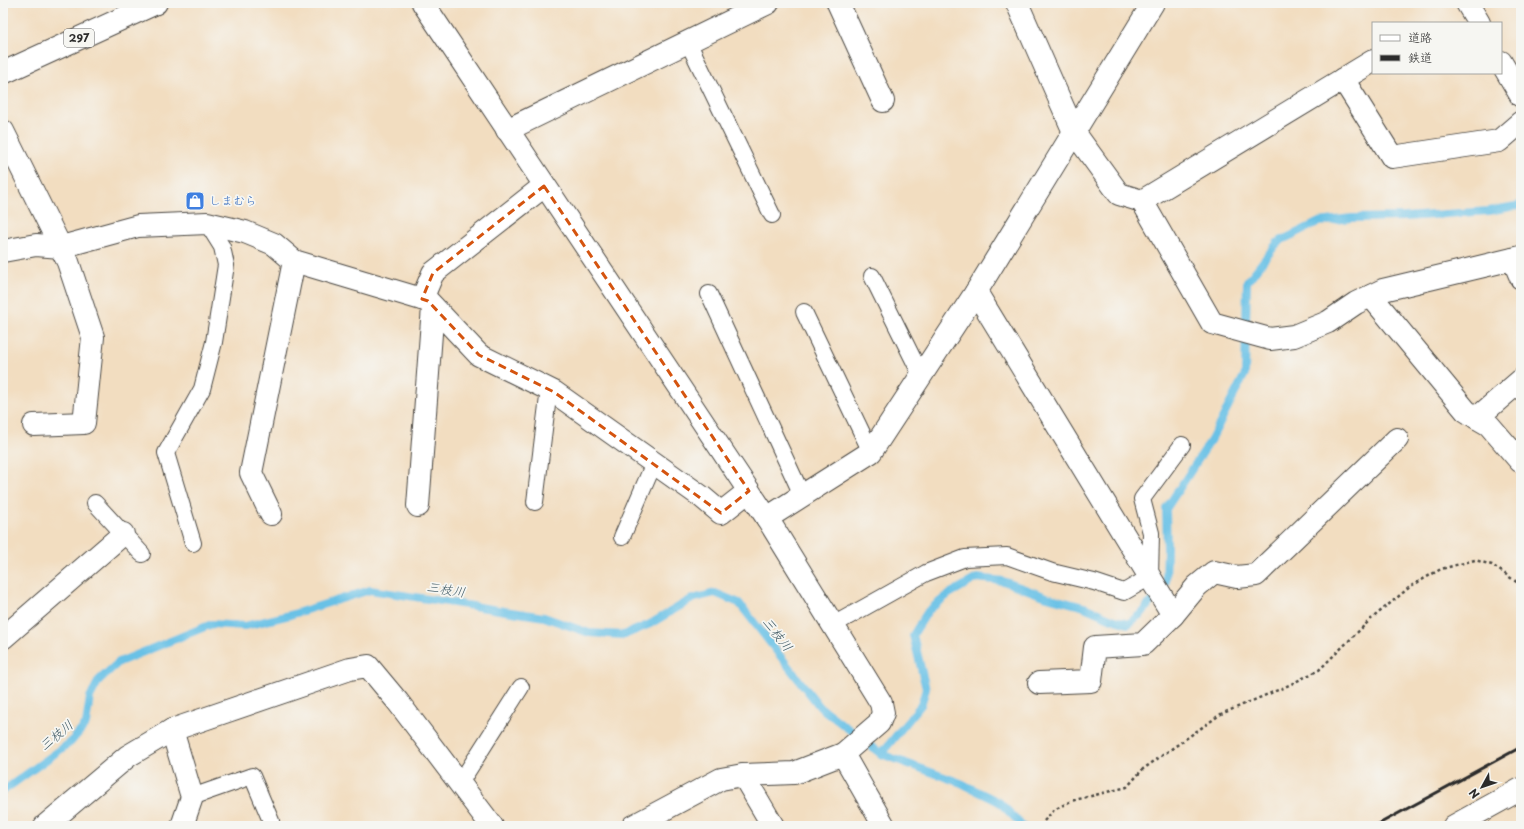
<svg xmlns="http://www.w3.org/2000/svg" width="1524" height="829" viewBox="0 0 1524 829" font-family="'Playpen Sans','Klee One',sans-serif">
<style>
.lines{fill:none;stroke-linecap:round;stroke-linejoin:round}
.stream{stroke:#69c1e6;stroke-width:8}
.service-casing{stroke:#494641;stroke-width:18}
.minor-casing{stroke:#494641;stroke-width:24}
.tertiary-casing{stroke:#494641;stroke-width:24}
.trunk-casing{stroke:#494641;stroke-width:24}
.path{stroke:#494641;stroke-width:2.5;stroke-dasharray:3 3;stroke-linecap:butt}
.service{stroke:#fff;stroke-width:16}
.minor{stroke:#fff;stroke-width:22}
.tertiary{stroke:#fff;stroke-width:22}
.trunk{stroke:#fff;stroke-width:22}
.rail{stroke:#2b2b2b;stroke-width:3}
.marked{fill:none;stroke:#d5540f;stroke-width:3;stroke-dasharray:8 5;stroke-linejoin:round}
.labels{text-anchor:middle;stroke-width:3.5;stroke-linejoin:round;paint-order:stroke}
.shield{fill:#f6f6f2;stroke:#686867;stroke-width:1}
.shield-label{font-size:11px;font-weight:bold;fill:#2b2b2b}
.shop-label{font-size:12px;fill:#366cbe;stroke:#f6f6f2;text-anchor:start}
.water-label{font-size:13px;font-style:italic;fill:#3e5863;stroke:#f6f6f2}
</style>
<rect width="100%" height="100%" fill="#f6f6f2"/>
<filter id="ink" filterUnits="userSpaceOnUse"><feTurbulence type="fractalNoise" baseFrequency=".025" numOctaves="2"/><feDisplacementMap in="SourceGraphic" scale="8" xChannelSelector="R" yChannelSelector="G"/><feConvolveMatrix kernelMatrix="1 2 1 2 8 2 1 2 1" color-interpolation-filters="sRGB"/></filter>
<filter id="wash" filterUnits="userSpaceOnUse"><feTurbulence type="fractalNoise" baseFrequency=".012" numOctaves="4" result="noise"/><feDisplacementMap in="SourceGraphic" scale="16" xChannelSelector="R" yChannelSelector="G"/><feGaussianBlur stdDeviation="0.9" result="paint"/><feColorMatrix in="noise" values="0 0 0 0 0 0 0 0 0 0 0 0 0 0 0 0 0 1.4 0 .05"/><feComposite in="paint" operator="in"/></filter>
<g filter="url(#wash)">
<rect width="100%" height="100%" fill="#f2ddc0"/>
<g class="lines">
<g class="stream">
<path d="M881,754L921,705L926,689L913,635L928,611L949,594L977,578L1003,581L1047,597L1084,607L1112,619L1128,624L1142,613L1166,582L1167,549L1166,509L1211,440L1245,374L1247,282L1278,242L1319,222L1352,218L1405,217L1489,211L1521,205"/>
<path d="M3,791L71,742L86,724L90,697L99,680L119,662L212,624L245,626L290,615L370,590L544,617L589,633L624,635L650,624L692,599L715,593L739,603L820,707L881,754L961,783L999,802L1023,826"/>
</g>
</g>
</g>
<g filter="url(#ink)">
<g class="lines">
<g class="service-casing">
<g id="service">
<path d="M688,42L772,215"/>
<path d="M872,276L921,375"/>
<path d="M709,294L802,495"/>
<path d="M804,312L871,452"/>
<path d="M535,502L549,389"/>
<path d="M95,503L142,554"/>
<path d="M622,537L654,463"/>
<path d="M193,543L166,453L202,389L214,342L226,265L222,247L207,223"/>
<path d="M833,625L926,573L965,558L1007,556L1052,572L1094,582L1124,592L1150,577L1151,533L1142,499L1182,445"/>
<path d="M460,783L521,687"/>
<path d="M192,797L252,776L271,821"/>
</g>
</g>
<g class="minor-casing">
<g id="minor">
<path d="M423,3L767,518L881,703L883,713L879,723L843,754L794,773L743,775L721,779L633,826"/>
<path d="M838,3L883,101"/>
<path d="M1017,3L1074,132L1119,194L1142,201L1373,61"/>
<path d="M1467,3L1479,23"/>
<path d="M1501,62L1521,96"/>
<path d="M1343,79L1392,157L1499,141L1521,122"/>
<path d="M507,130L768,3"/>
<path d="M3,131L68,262L93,337L84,423L34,425"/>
<path d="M1142,201L1212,323L1270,339L1294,336L1328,322L1356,303L1383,290L1521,257"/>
<path d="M3,251L36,245L61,247L138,226L207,223L245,232L274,244L294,261L428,301L479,355L554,392L702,497L721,513L749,491"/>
<path d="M1513,259L1521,278"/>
<path d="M976,292L1173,615"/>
<path d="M1371,296L1466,411L1477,418L1521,380"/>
<path d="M422,299L433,273L544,186"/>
<path d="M1477,418L1489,425L1520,461L1521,460"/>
<path d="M418,506L433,307"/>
<path d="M271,514L251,473L294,261"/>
<path d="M767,518L871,452L976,292L1153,3"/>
<path d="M3,638L123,534"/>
<path d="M1039,683L1091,681L1095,647L1143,644L1173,615L1197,586L1214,572L1237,577L1256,575L1397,439"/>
<path d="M172,730L192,797L182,826"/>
<path d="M843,754L884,826"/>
<path d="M743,775L773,826"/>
<path d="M45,826L128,756L172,730L350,669L368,666L398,702L492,826"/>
</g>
</g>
<g class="tertiary-casing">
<path id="tertiary" d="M1454,826L1521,789"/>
</g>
<g class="trunk-casing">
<path id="trunk" d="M3,73L156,3"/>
</g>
<path class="path" d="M1044,821L1054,810L1071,801L1127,787L1143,769L1221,714L1285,687L1319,670L1370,620L1411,586L1441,569L1475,560L1492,565L1521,585"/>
<use href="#service" class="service"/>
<use href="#minor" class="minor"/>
<use href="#tertiary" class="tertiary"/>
<use href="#trunk" class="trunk"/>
<path class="rail" d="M1375,826L1521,747"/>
</g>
</g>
<path class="marked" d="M544,186L749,491L721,513L554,392L479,355L428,301L422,299L433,273Z"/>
<defs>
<g id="shop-square" transform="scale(1)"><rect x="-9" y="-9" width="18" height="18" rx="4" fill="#3f7fe0" stroke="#f6f6f2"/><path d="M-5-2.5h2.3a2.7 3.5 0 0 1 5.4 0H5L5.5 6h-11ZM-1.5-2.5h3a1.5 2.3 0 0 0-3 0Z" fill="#fff"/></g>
</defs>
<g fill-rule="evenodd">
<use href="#shop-square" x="195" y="201"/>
</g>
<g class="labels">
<rect class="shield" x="64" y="29" width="30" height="18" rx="3"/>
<g class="shield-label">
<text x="79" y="42">297</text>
</g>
<g class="shop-label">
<text x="209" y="205">しまむら</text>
</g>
<g class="water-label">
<text transform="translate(446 589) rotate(9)" y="5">三枝川</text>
<text transform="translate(778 634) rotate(52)" y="5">三枝川</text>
<text transform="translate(56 735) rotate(-40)" y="5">三枝川</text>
</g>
</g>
<rect width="1524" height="829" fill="none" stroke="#f6f6f2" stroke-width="16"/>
<rect x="1372" y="22" width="130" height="52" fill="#f6f6f2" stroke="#a5a5a2"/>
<rect x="1380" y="35" width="20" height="6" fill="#ffffff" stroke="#a5a5a2"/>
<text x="1408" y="42" font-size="12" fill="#2b2b2b">道路</text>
<rect x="1380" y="55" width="20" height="6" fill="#2b2b2b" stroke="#a5a5a2"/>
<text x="1408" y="62" font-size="12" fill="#2b2b2b">鉄道</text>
<g transform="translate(1482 787) rotate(230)" stroke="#f6f6f2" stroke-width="3" paint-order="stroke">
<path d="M0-3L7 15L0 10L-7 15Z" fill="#2b2b2b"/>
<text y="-6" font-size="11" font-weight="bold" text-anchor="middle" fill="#2b2b2b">N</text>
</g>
</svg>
